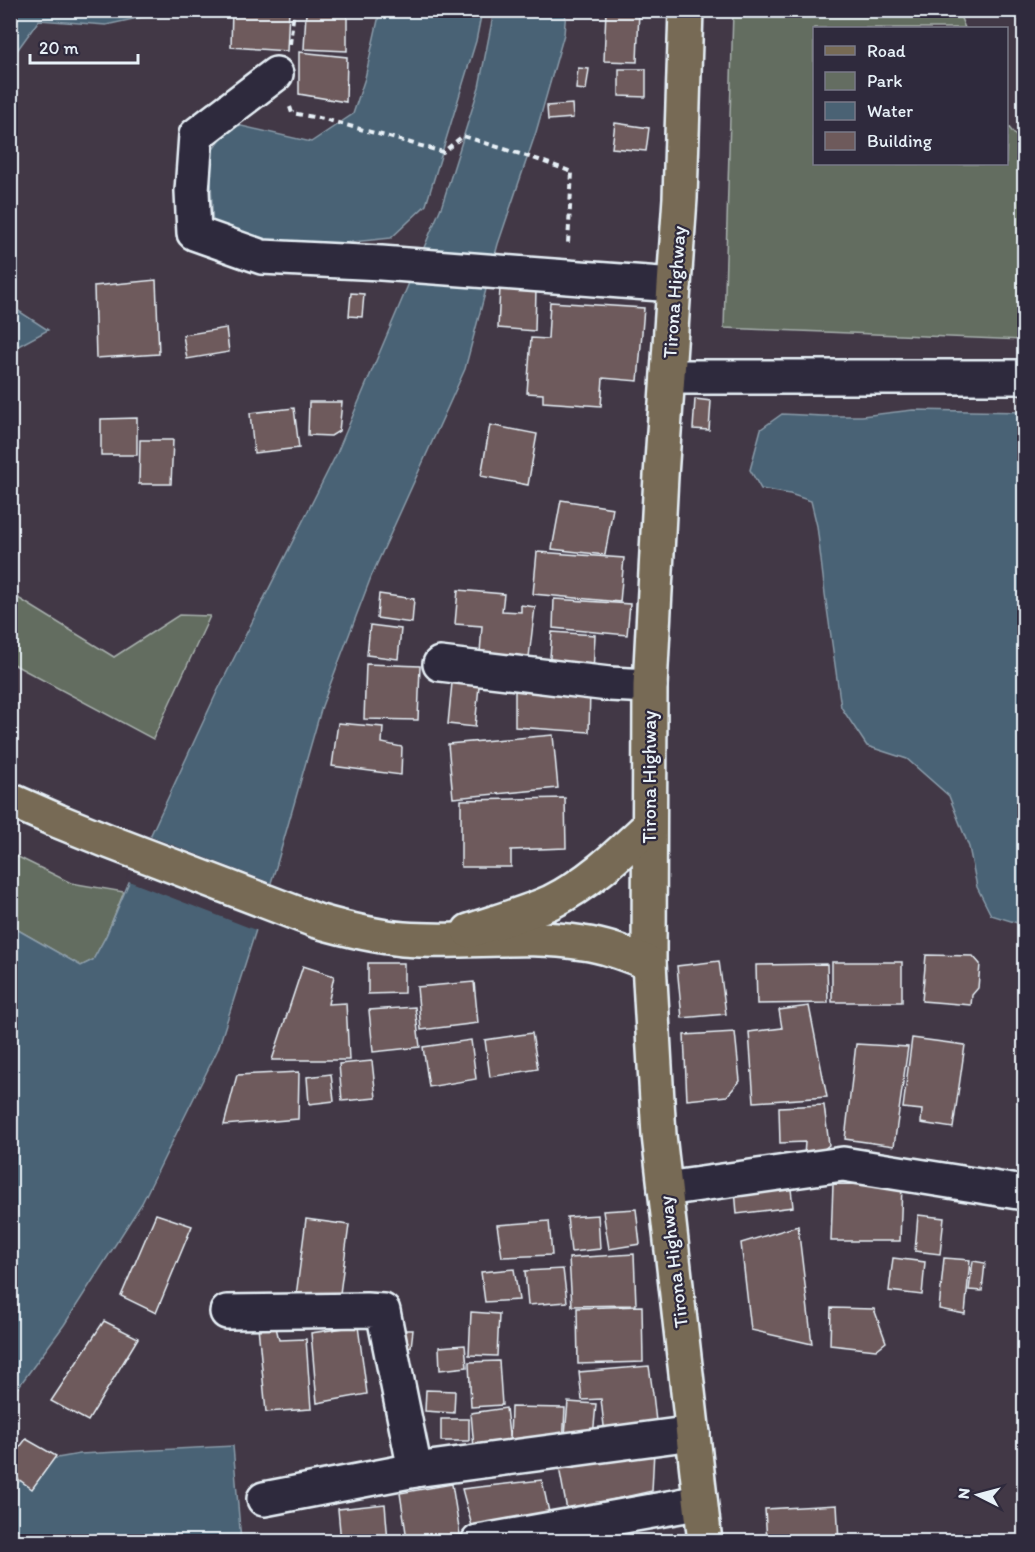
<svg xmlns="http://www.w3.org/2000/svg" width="1035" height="1552" viewBox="0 0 1035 1552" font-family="Itim,sans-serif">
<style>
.green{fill:#646d61;stroke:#a6afac;stroke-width:1.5}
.water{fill:#4a6274;stroke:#899ba9;stroke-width:1.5}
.pier{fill:#423846}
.building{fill:#6e5a5b;stroke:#e8f1f8;stroke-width:1.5}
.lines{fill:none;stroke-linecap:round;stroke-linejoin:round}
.minor-casing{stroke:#e8f1f8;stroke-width:38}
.major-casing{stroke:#e8f1f8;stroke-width:38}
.highway-casing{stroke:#e8f1f8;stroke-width:38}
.path{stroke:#e8f1f8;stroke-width:4;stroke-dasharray:6 4.5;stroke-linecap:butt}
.minor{stroke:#2f2a3d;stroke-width:33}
.major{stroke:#776a54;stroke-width:33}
.highway{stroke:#776a54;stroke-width:33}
.labels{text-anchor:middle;stroke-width:4.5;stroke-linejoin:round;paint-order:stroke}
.street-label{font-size:20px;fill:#e8f1f8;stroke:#2f2a3d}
</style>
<rect width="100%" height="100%" fill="#423846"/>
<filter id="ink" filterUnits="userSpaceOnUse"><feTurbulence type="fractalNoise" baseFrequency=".0167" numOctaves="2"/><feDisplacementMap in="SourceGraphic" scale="12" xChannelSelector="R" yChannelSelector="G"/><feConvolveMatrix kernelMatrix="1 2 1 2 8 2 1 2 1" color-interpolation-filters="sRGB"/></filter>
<g filter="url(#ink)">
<g class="green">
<path d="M733,11H958L965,28H814V164H1006L1007,125L1024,146V340L724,328Z"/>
<path d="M10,593L114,657L179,615L210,616L153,739L11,663Z"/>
<path d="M10,853L71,883L124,892L106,936L93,960L81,966L11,926Z"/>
</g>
<g class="water">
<path d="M11,10H170V11L106,25L39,20L11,59Z"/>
<path d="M380,11H482L476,41L426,205L391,238L256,252L213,233L210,153L233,124L311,142L353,114L365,78Z"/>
<path d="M494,11H566L564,34L536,132L498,244L465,369L371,577L322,706L276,867L218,1049L142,1203L64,1325L11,1397V926L81,966L93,960L106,936L129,882L217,692L337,453L442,205L479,87Z"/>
<path d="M10,306H11L48,330L11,350Z"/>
<path d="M913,410L1024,412V925L991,915L977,887L969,847L949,796L907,759L867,746L841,707L825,594L817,526L811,501L790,494L761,489L750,470L761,429L782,414L823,416H862Z"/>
<path d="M233,1446L241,1541L11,1542V1490L40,1461L80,1454Z"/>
</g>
<path class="pier" d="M147,835L274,884L258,931L126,880Z"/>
<g class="building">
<path d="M232,10H289L287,51L231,47Z"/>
<path d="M606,10H639L637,62L604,61Z"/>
<path d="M306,13H347V51L304,49Z"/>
<path d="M299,52L347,57L346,102L299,94Z"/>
<path d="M578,68L589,69L586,90L576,89Z"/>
<path d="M619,69H646V97L619,96Z"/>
<path d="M572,104L573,118L548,120L547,106Z"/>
<path d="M615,123L649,128L646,151L612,148Z"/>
<path d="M156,280L159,354L96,358L94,286Z"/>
<path d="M500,287L536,289L535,331L498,328Z"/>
<path d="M351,293L364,294L362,317L349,316Z"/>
<path d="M550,302L644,308L638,381L603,378L601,406L543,402V394L527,393L531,338L548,339Z"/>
<path d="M226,328L229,352L187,359L183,335Z"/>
<path d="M695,399L711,401L709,430L693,429Z"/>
<path d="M309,402H342L339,431L331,436L308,435Z"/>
<path d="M294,408L299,448L254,453L250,413Z"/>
<path d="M137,418V455H101V419Z"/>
<path d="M490,425L537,434L528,485L481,476Z"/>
<path d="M140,440H173L171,484H139Z"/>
<path d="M561,500L613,508L605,555L552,549Z"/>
<path d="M537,552L624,558L620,602L533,594Z"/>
<path d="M458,590L504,594L502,611L521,612V605L535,607L529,657L480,653L482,626L455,624Z"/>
<path d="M379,594L414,599L412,623L377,618Z"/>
<path d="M554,599L630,604L627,635L553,628Z"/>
<path d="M370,625L401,629L398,659L367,655Z"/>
<path d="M552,632L595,635L593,672L549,669Z"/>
<path d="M366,664L420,666L418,720L364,719Z"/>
<path d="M452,683L479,686L475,727L448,724Z"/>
<path d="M515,683L590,688L589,732L515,727Z"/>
<path d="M338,723L383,727L382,743L402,747L401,775L332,766Z"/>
<path d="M553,735L558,788L453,798L448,744Z"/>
<path d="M565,798L566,848L511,850V867H461V800Z"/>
<path d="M926,955L973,956L980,964L978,988L972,995L971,1005L922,1001Z"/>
<path d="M719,961L726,1014L682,1018L677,966Z"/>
<rect x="832" y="962" width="70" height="40"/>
<path d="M368,963H404V993L368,994Z"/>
<path d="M827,964L828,1003L757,1004L756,965Z"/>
<path d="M303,966L334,976L328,1004L346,1003L349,1060H272Z"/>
<path d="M474,982L478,1023L421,1030L417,987Z"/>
<path d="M809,1006L827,1097L754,1102L749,1032L782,1028L779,1010Z"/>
<path d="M415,1007L420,1047L373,1052L369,1010Z"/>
<path d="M735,1032L740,1081L727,1096L687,1100L684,1035Z"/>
<path d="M532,1033L538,1069L490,1077L485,1040Z"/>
<path d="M912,1038L965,1045L953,1128L921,1123L922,1110L903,1108Z"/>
<path d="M471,1040L476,1079L429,1087L423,1047Z"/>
<path d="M856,1044L908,1047L894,1146L845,1139Z"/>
<path d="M372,1061L376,1098L342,1101L339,1064Z"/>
<path d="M299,1072L298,1119L224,1125L237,1075Z"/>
<path d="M331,1074L334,1101L309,1104L307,1077Z"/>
<path d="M824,1105L829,1145L817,1155L804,1156L805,1142L780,1143L779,1107Z"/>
<path d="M790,1180L793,1207L737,1214L735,1189Z"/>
<path d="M833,1184L902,1185L900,1241H831Z"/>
<path d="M636,1209L640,1244L609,1249L603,1211Z"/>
<path d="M156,1214L192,1226L156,1313L121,1296Z"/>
<path d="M598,1215L600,1249L571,1252L567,1217Z"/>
<path d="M918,1215L944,1218L940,1254L915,1251Z"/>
<path d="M306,1219L349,1225L339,1301L296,1296Z"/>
<path d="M549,1221L552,1255L502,1257L497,1225Z"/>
<path d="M798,1226L812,1344L751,1330L741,1243Z"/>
<path d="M634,1254L636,1305L572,1306L569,1258Z"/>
<path d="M893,1258L925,1262L922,1295L889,1291Z"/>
<path d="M944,1258L970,1260L965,1314L939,1309Z"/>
<path d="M973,1261L985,1263L982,1291L969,1290Z"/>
<path d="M514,1269L519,1300L485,1302L481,1272Z"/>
<path d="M563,1269L567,1302L528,1305L525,1271Z"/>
<path d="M642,1306L643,1362L578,1364L577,1308Z"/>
<path d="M831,1308L874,1309L886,1342L876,1350L830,1345Z"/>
<path d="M471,1312L499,1314L497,1356L469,1355Z"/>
<path d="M104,1321L138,1338L88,1421L51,1401Z"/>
<path d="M275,1323L279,1340L306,1339L311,1409L266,1412L258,1326Z"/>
<path d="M358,1326L367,1394L317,1403L311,1333Z"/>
<path d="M404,1330H413L411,1347L403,1346Z"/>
<path d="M465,1345L467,1367L440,1370L439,1347Z"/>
<path d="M499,1361L502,1405L471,1407L469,1362Z"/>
<path d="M649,1366L653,1394L657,1431L605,1435L601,1399L582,1400L579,1372Z"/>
<path d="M426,1390L455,1391L454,1413L425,1411Z"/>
<path d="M568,1402L596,1404L593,1437L565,1434Z"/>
<path d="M511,1407L565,1408L563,1446L510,1444Z"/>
<path d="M506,1408L510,1444L474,1448L471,1413Z"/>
<rect x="441" y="1419" width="28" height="22"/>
<path d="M26,1439L56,1456L32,1489L10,1473V1460Z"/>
<path d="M654,1450L652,1491L567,1510L558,1462Z"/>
<path d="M542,1480L550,1517L473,1530L462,1489Z"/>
<path d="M452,1484L460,1535L407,1539L400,1493Z"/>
<path d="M385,1504L388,1542H341L338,1509Z"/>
<path d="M837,1505L839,1542H767L765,1509Z"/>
</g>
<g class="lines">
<g class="minor-casing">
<g id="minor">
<path d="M276,74L196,135L192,191L194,233L262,257L381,263L674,285"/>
<path d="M668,377H1024"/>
<path d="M440,664L609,684L650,686"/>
<path d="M665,1189L843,1164L1024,1193"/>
<path d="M227,1312L366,1310L383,1311L415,1470L693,1433"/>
<path d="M264,1499L415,1470"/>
<path d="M478,1542L680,1506L700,1501"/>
</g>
</g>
<g class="major-casing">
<path id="major" d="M686,10L680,198L661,476L650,686L649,963L659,1135L705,1542"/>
</g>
<g class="highway-casing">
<g id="highway">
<path d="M10,800L58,821L105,840L317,921C345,929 374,936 403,939C463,944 524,933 583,943C606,946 628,955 649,963"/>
<path d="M469,931C495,922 527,913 551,902C589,883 619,854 649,826"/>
</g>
</g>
<g class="path">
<path d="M290,44L294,10"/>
<path d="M290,107L292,113L324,119L443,152L463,136L539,160L572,172L568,243"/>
</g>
<use href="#minor" class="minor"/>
<use href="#major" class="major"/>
<use href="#highway" class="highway"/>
</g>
</g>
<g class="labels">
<g class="street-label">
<text transform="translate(674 292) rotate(-86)" y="7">Tirona Highway</text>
<text transform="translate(649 777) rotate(-90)" y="7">Tirona Highway</text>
<text transform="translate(673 1262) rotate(-97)" y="7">Tirona Highway</text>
</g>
</g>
<rect width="1035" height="1552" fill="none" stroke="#2f2a3d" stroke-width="36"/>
<rect x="18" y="18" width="999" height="1516" fill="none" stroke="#e8f1f8" stroke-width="2" filter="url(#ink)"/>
<rect x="813" y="27" width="195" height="138" fill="#2f2a3d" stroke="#797a88" stroke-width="1.5"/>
<rect x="825" y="46" width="30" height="9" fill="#776a54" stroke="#797a88" stroke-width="1.5"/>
<text x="867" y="57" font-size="18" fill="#e8f1f8">Road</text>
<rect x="825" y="72" width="30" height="18" fill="#646d61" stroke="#797a88" stroke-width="1.5"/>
<text x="867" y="87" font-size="18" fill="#e8f1f8">Park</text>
<rect x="825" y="102" width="30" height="18" fill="#4a6274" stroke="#797a88" stroke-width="1.5"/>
<text x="867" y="117" font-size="18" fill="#e8f1f8">Water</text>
<rect x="825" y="132" width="30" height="18" fill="#6e5a5b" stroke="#797a88" stroke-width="1.5"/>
<text x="867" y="147" font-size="18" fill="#e8f1f8">Building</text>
<g transform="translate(978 1495) rotate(276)" stroke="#2f2a3d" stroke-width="4.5" paint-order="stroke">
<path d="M0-4.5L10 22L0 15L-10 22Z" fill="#e8f1f8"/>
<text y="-9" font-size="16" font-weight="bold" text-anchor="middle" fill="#e8f1f8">N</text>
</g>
<path d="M30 54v9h108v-9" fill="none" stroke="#e8f1f8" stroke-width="3"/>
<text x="39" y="54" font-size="18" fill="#e8f1f8" stroke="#2f2a3d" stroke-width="4.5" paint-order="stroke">20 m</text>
</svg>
